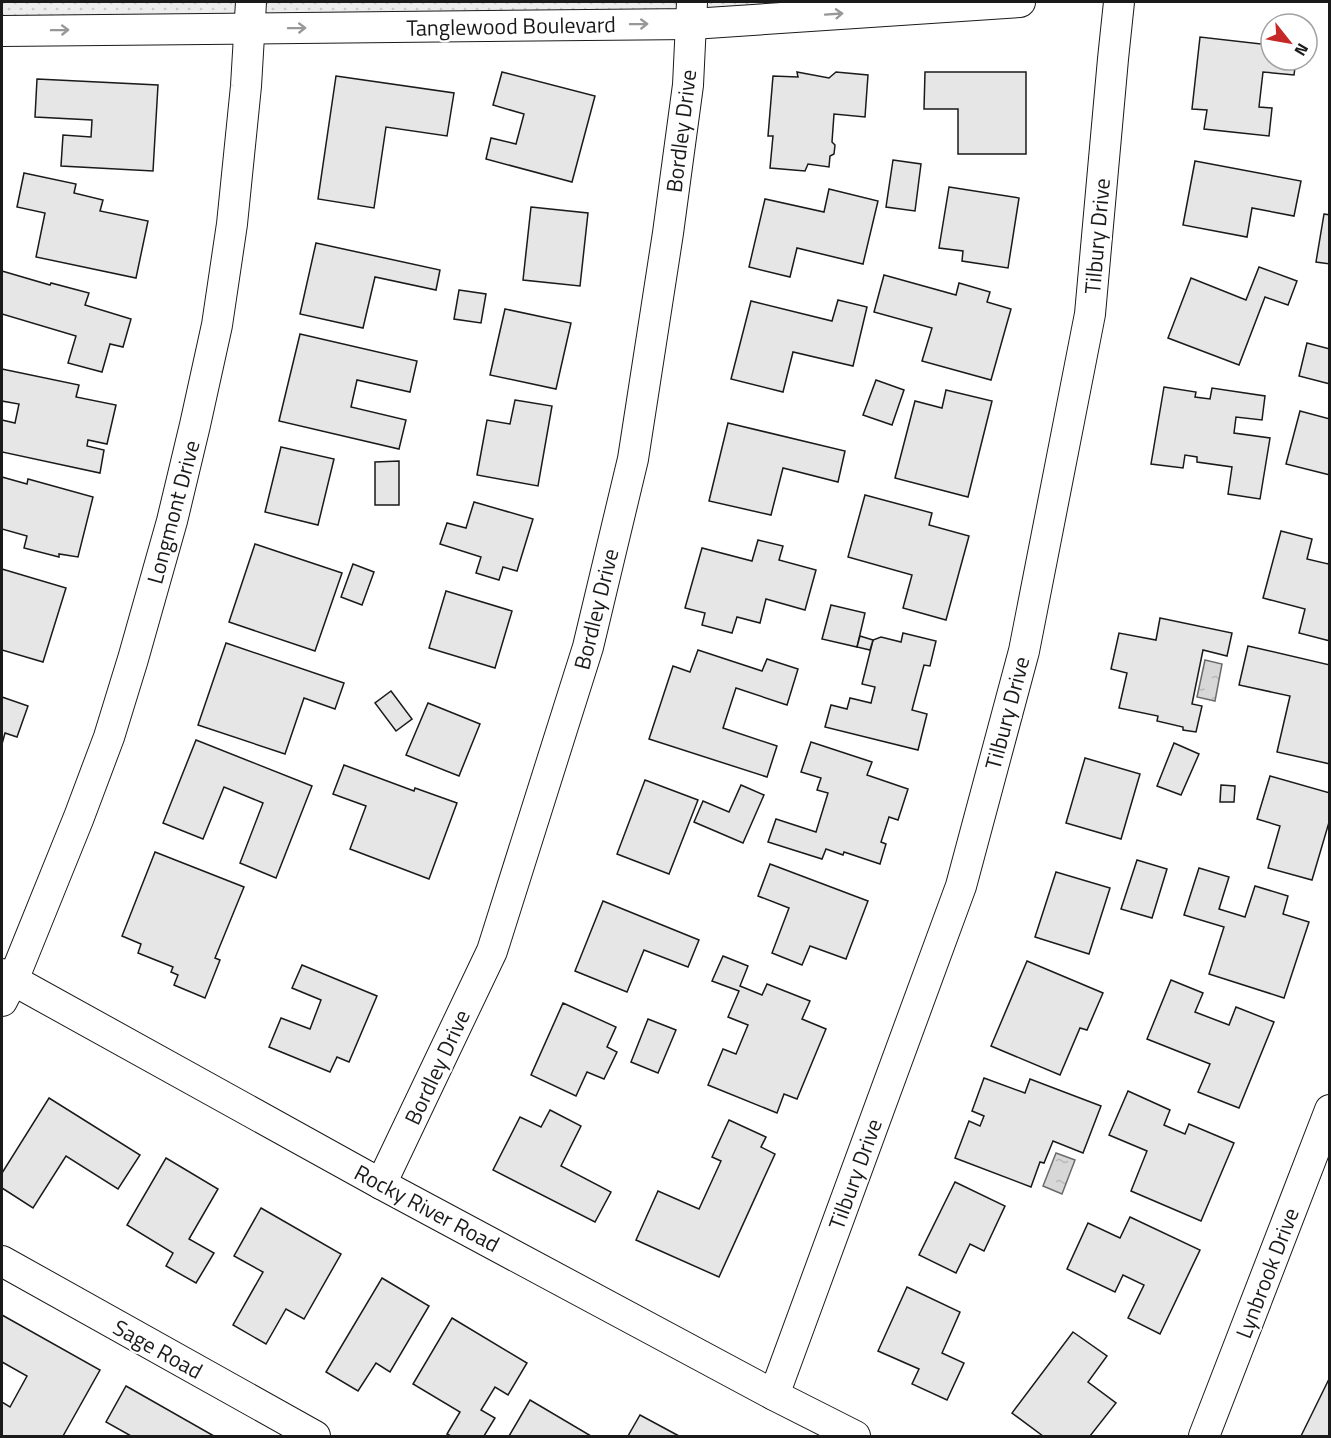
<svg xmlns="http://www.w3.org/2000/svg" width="1331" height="1438" viewBox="0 0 1331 1438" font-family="'Titillium Web',sans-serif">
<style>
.grass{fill:url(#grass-dots);stroke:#6a6a6a;stroke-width:1.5}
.water{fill:url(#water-ripples);stroke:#6a6a6a;stroke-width:1.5}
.building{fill:#e6e6e6;stroke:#1a1a1a;stroke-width:1.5}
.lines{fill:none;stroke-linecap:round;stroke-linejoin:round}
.minor-casing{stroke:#1a1a1a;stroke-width:32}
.minor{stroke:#fff;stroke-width:30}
.oneway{stroke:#989898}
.labels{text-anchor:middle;stroke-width:4.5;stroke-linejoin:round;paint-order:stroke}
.street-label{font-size:22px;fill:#1a1a1a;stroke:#fff}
</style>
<defs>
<pattern id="grass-dots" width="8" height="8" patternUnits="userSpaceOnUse" patternTransform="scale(1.5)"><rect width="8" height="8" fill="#ededed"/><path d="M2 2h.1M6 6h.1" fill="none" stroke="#cbcbcb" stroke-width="1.8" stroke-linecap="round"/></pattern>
<pattern id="water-ripples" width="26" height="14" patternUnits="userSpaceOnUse" patternTransform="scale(1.5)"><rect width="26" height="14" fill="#d7d7d7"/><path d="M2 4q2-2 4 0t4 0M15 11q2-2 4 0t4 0" fill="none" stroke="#b8b8b8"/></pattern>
</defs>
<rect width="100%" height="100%" fill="#fff"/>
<path class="grass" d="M2,2H909L701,16L2,21Z"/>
<g class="water">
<path d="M1205,660L1222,664L1215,701L1197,697Z"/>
<path d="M1056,1153L1075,1160L1062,1194L1043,1186Z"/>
</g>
<g class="building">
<path d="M1271,30V60H1296L1294,75L1263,72L1259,107L1272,108L1269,136L1204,129L1207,110L1192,109L1200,37L1261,44Z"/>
<path d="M502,72L595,96L572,182L486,159L491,138L516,144L524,114L493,105Z"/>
<path d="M797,72L829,78L836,72L868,75L865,117L834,114L832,142L835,145L834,154L830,156L829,167L808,164L805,171L770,168L773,136H768L773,76L798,77Z"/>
<path d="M925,72H1026V154H958V109H924Z"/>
<path d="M336,76L454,93L447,136L386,127L374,208L318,199Z"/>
<path d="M37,79L158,85L153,171L61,166L63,135L91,137L92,120L35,117Z"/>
<path d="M893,160L921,164L915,211L886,207Z"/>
<path d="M1195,161L1301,181L1294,216L1252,208L1247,237L1183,225Z"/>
<path d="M24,173L76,184L74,193L103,200L100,211L148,221L136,278L36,257L45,213L17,207Z"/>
<path d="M949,187L1019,198L1008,268L962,261L963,251L939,248Z"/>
<path d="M829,189L878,201L863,264L797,248L790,277L749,267L765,199L824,212Z"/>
<path d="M531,207L588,213L580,286L523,280Z"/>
<path d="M1324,214L1330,215V264L1316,262Z"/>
<path d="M316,243L440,270L436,290L375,277L363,328L300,314Z"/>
<path d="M1259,267L1297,281L1288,305L1265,297L1239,365L1168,338L1191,278L1246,300Z"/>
<path d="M2,271L50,285L51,283L89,293L85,305L131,319L123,347L110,344L102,372L68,363L76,336L2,314Z"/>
<path d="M884,275L956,295L959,283L990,292L987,302L1011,309L991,380L922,361L932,328L874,312Z"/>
<path d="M459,290L486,294L481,323L454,319Z"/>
<path d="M838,300L867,307L853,366L793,352L783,392L731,379L751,301L832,321Z"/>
<path d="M505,309L571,323L556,389L490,375Z"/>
<path d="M300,334L417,361L410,392L357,380L351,407L406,420L399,449L279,421Z"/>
<path d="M1307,343L1330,349V384L1299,376Z"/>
<path d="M2,369L79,385L76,397L116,405L107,444L88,440L87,446L104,450L100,473L2,452V420L15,423L19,404L2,401Z"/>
<path d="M876,380L904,390L892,425L863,415Z"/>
<path d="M1164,387L1196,392L1195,397L1210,399L1212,388L1265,396L1262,420L1236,417L1234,433L1270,438L1260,499L1228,494L1232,467L1197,462V457L1185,455L1183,468L1151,464Z"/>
<path d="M946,390L992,401L968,497L895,478L915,401L942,408Z"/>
<path d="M515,400L552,406L538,486L477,475L487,420L510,424Z"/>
<path d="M1300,411L1330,419V475L1286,464Z"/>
<path d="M728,423L845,451L838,482L783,468L771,515L709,501Z"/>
<path d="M281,447L334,459L318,525L265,512Z"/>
<path d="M399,461V505H375V462Z"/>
<path d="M2,477L27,484L28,479L93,497L78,557L59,554V557L24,548L27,536L2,529Z"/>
<path d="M865,495L932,513L929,525L969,536L946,620L903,608L912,575L848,557Z"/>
<path d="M474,502L533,519L517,571L503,567L499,580L476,573L481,557L440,544L447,523L466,528Z"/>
<path d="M1281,531L1312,539L1307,559L1328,564L1330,560V641L1299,633L1305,609L1263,598Z"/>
<path d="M758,540L783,546L779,560L816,570L805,610L766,599L760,623L737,617L732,633L702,625L705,613L685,608L702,548L752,561Z"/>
<path d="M255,544L342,573L315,651L229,622Z"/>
<path d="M353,564L374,572L362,605L341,597Z"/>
<path d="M2,569L66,588L43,662L2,650Z"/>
<path d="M446,591L512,611L495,668L429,648Z"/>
<path d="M831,605L865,613L857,647L822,639Z"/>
<path d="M1160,618L1232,633L1227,656L1203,650L1192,704L1202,706L1196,732L1183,730V727L1157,721L1158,716L1119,708L1127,673L1111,669L1119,633L1156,640Z"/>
<path d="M903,633L936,641L930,666L924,665L912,710L927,714L918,750L825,727L831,705L847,709L850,698L871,703L875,687L862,684L873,640L881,637L901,642Z"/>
<path d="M860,636L873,640L870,650L857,647Z"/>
<path d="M226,643L344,683L335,709L304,698L285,754L198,725Z"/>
<path d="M1248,646L1330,665V764L1277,752L1290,696L1239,685Z"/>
<path d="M698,650L762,671L767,659L798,669L787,705L736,688L723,728L777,746L767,777L649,739L673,666L690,672Z"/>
<path d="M391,691L412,719L396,731L375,703Z"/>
<path d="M2,697L28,706L17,737L5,733L2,744Z"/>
<path d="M428,703L480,724L459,776L406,755Z"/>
<path d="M196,740L312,786L276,878L240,863L263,803L224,787L203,839L163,823Z"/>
<path d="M811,742L872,762L867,775L908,789L898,820L889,817L881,842L886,844L880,864L844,852L843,855L826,849L822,859L768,842L776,819L816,832L828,793L817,790L821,778L801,772Z"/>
<path d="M1174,743L1199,754L1181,795L1157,786Z"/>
<path d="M1085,758L1140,774L1121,839L1066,823Z"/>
<path d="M344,765L414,791L415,788L457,803L429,879L350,849L366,806L333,794Z"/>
<path d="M1270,776L1330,793V819L1312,880L1268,868L1280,826L1257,819Z"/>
<path d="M645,780L698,800L669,874L617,854Z"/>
<path d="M741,785L764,795L743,843L694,822L703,801L729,812Z"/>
<path d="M1221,785L1235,786L1234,802H1220Z"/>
<path d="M155,852L244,887L215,958L220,960L205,998L174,985L178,975L171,972L173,967L138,953L141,944L122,936Z"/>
<path d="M1137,860L1167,869L1152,918L1121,909Z"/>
<path d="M770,864L868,901L846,959L810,946L802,965L772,953L789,908L758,896Z"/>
<path d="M1199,868L1229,877L1219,909L1245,917L1255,886L1288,896L1283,914L1309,922L1284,998L1209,974L1224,927L1184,915Z"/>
<path d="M1056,872L1110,888L1089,954L1035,937Z"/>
<path d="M603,901L699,940L688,967L644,950L627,992L575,971Z"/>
<path d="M723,956L748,966L740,986L762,995L767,984L810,1001L802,1019L826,1029L797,1099L784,1094L777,1113L708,1085L723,1049L736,1054L748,1025L728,1017L739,991L712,981Z"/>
<path d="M1027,961L1103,993L1087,1030L1080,1028L1060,1075L991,1046Z"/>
<path d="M302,965L377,996L349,1062L337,1057L330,1072L269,1047L281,1018L310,1029L321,1000L292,988Z"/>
<path d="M1171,980L1203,993L1195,1012L1229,1025L1236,1007L1274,1022L1239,1108L1198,1092L1210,1064L1147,1039Z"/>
<path d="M563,1003L616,1027L607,1047L617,1052L604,1079L587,1072L576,1096L531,1075Z"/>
<path d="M648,1019L676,1030L658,1073L631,1062Z"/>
<path d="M984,1078L1025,1093L1030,1079L1101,1106L1083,1153L1053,1141L1044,1163L1040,1162L1031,1187L955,1158L969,1121L980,1126L984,1116L972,1111Z"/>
<path d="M1128,1091L1170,1110L1164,1125L1185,1134L1189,1124L1234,1143L1201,1221L1131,1191L1147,1151L1109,1135Z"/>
<path d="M49,1098L140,1155L118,1189L66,1156L33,1208L2,1188V1173Z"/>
<path d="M550,1110L581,1126L561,1166L611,1192L595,1222L493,1170L520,1117L541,1127Z"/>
<path d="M729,1120L766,1137L761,1147L775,1154L719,1277L636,1240L658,1191L699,1209L721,1161L712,1157Z"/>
<path d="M166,1158L218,1189L189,1239L214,1253L196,1283L166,1266L173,1253L127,1225Z"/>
<path d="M955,1182L1005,1206L984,1251L970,1244L956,1273L919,1255Z"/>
<path d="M261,1208L341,1254L304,1319L286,1309L266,1344L233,1325L263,1272L234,1256Z"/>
<path d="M1130,1217L1200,1250L1160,1334L1128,1318L1144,1285L1123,1275L1115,1292L1067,1269L1088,1223L1120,1238Z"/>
<path d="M382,1278L429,1306L390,1372L376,1363L358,1391L326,1372Z"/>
<path d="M907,1287L960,1312L942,1353L964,1363L947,1400L912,1384L919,1369L878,1351Z"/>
<path d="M2,1315L100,1370L63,1436H2V1402L10,1407L27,1376L2,1362Z"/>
<path d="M452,1318L527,1363L508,1395L495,1387L481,1410L495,1418L484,1436H451L447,1434L460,1412L413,1384Z"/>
<path d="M1073,1332L1107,1356L1088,1382L1116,1403L1090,1436H1043L1012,1413Z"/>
<path d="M1330,1377V1436H1301Z"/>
<path d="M126,1386L214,1436H131L106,1422Z"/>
<path d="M530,1400L591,1436H509Z"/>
<path d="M640,1415L679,1436H628Z"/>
</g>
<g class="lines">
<g class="minor-casing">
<g id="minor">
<path d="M2,31L692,24L1020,2"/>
<path d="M2,974L381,1184L774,1395L855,1436"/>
<path d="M2,1001L13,980L79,817L109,737L133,659L172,521L195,425L217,325L232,224L246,86L251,2"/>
<path d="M381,1184L492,951L588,647L633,459L668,233L688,85L692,2"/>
<path d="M2,1261L315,1436"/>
<path d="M774,1395L961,886L1024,651L1090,314L1113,59L1119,2"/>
<path d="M1204,1436L1330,1110"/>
</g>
</g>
<use href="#minor" class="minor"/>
</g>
<defs><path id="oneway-shaft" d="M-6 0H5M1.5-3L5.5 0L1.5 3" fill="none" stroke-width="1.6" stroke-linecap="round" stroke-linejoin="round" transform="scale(1.5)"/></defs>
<g class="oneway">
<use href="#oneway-shaft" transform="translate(834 14) rotate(-4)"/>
<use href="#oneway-shaft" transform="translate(639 24) rotate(-1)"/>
<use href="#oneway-shaft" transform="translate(297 28) rotate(-1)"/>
<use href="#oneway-shaft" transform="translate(60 30) rotate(-1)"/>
</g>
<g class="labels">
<g class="street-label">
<text transform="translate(511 26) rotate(-1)" y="8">Tanglewood Boulevard</text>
<text transform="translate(681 131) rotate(-83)" y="8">Bordley Drive</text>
<text transform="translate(1097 236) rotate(-85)" y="8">Tilbury Drive</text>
<text transform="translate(173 512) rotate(-75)" y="8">Longmont Drive</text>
<text transform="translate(596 609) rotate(-76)" y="8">Bordley Drive</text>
<text transform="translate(1007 713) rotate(-75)" y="8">Tilbury Drive</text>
<text transform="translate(437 1067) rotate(-65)" y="8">Bordley Drive</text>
<text transform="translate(855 1174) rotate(-70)" y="8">Tilbury Drive</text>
<text transform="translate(427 1208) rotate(28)" y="8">Rocky River Road</text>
<text transform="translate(1267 1273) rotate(-69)" y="8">Lynbrook Drive</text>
<text transform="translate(158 1349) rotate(29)" y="8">Sage Road</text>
</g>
</g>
<rect width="1331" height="1438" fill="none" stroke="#1a1a1a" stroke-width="6"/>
<g transform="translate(1289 42) rotate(121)"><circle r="28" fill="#ffffff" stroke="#a3a3a3" stroke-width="1.5"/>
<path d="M0-4.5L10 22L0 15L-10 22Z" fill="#c62828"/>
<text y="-9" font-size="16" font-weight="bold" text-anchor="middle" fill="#1a1a1a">N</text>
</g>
</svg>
